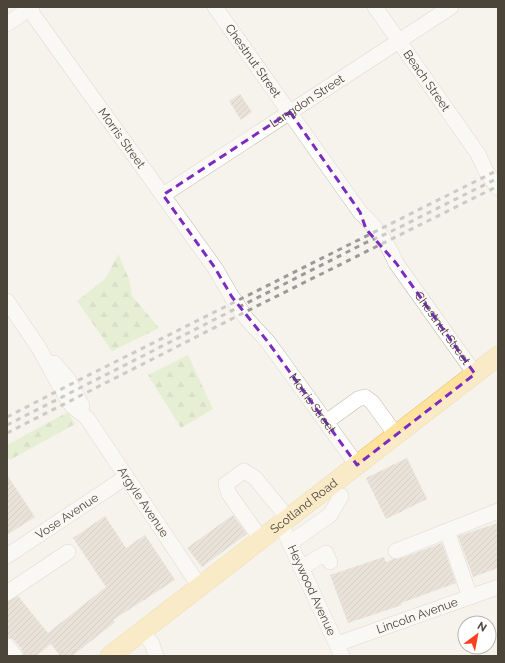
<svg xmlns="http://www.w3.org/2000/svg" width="505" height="663" viewBox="0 0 505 663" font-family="Raleway,sans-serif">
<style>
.forest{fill:url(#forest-firs)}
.building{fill:url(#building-hatch)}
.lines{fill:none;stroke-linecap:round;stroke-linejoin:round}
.minor-casing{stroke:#c2bbae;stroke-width:16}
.major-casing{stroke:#e6c16a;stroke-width:20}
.minor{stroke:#fff;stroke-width:15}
.major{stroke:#ffe39c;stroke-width:19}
.rail{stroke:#9a9a9a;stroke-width:3;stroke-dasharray:5 5;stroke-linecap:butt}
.marked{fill:none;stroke:#7b2cbf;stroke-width:3;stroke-dasharray:8 5;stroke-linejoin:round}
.labels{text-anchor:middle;stroke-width:4;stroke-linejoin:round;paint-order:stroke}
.street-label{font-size:12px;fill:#4b4439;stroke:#fff}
</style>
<defs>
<pattern id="forest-firs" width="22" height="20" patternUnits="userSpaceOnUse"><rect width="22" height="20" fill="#d2eab5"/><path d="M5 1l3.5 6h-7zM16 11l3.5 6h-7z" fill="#b6ca9c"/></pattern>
<pattern id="building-hatch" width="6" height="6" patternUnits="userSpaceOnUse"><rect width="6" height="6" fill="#d8cfc1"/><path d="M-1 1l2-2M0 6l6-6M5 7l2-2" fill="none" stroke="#b1aa9e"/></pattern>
</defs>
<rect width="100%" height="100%" fill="#f6f3ec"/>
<g class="forest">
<path d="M118,254L129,279L132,296L159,328L112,351L77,301L106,278Z"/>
<path d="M188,355L213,409L181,428L148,375Z"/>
<path d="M68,412L75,424L10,460L7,457V445Z"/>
</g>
<g class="building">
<path d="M240,94L252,112L241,120L229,101Z"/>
<path d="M407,458L427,499L386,519L366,478Z"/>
<path d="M7,475L35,517L7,535Z"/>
<path d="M233,515L247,534L202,567L187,548Z"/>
<path d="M105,516L126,548L145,535L175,580L113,620L115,622L72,656H60L51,644L36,656H24L22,650L14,640L7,637V602L18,596L48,633L106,587L73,538Z"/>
<path d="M498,523V568L473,577L458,536Z"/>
<path d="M442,543L456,583L401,603L402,605L348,623L330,575L384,557L386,562L393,559H399Z"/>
</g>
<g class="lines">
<g class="minor-casing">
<g id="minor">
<path id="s1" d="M215,7L360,212C377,228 387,242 396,263L475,374"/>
<path id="s2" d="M375,7L478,154L486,171L498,188"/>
<path id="s3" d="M29,9L215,268L232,297L246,318L268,342L357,465"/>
<path d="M7,24L32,7"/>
<path id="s4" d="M163,195L451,7"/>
<path id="s5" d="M7,301L39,348L58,383L72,406L87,418L200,587"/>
<path d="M54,363L68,379L82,406"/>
<path d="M326,422L358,399L365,397L372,402L396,435"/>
<path id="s6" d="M281,524L342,656"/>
<path d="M261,539L229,494L226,484L244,471L255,478L288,518"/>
<path d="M290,543L330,515L341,496"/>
<path d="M396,551L447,531"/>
<path id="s7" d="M7,556L126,477"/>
<path d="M301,568L326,553L330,562"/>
<path d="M7,593L68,552"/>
<path d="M470,597L447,531L498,511"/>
<path d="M143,631L152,644L156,656"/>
<path id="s8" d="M337,644L498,587"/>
<path d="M7,646L15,656"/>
</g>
</g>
<g class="major-casing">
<g id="major">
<path id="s9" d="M110,656L498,356"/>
</g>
</g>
<use href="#minor" class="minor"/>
<use href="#major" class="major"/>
<g class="rail">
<path d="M7,417L79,380L498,170"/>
<path d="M7,425L363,244L392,231L498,178"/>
<path d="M7,433L261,304L498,186"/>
</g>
</g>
<path d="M0 0H505V663H0ZM290,112L360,212L366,229L396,263L475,374L357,465L268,342L232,297L215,268L163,195Z" fill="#f6f3ec" fill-opacity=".55" fill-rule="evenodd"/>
<path class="marked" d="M290,112L360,212L366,229L396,263L475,374L357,465L268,342L232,297L215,268L163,195Z"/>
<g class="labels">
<g class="street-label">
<text dy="4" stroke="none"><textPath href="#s1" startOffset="66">Chestnut Street</textPath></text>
<text dy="4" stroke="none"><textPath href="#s2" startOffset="90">Beach Street</textPath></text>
<text dy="4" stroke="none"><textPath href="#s4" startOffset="172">Langdon Street</textPath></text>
<text dy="4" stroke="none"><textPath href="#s3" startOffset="159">Morris Street</textPath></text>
<text dy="4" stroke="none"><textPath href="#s1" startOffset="394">Chestnut Street</textPath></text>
<text dy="4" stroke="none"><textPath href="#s3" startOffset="486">Morris Street</textPath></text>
<text dy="4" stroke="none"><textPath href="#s5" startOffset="244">Argyle Avenue</textPath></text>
<text dy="4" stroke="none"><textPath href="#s9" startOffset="245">Scotland Road</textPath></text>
<text dy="4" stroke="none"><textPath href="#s7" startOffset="72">Vose Avenue</textPath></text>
<text dy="4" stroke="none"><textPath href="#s6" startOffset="73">Heywood Avenue</textPath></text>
<text dy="4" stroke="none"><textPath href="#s8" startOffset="85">Lincoln Avenue</textPath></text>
</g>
</g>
<rect width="505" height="663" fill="none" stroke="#4b4439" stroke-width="16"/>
<g transform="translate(477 635) rotate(32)"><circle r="19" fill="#ffffff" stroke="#b7b4b0"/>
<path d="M0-3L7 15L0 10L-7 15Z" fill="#fc3f1d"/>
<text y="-6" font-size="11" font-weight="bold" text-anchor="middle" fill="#4b4439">N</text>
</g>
</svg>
